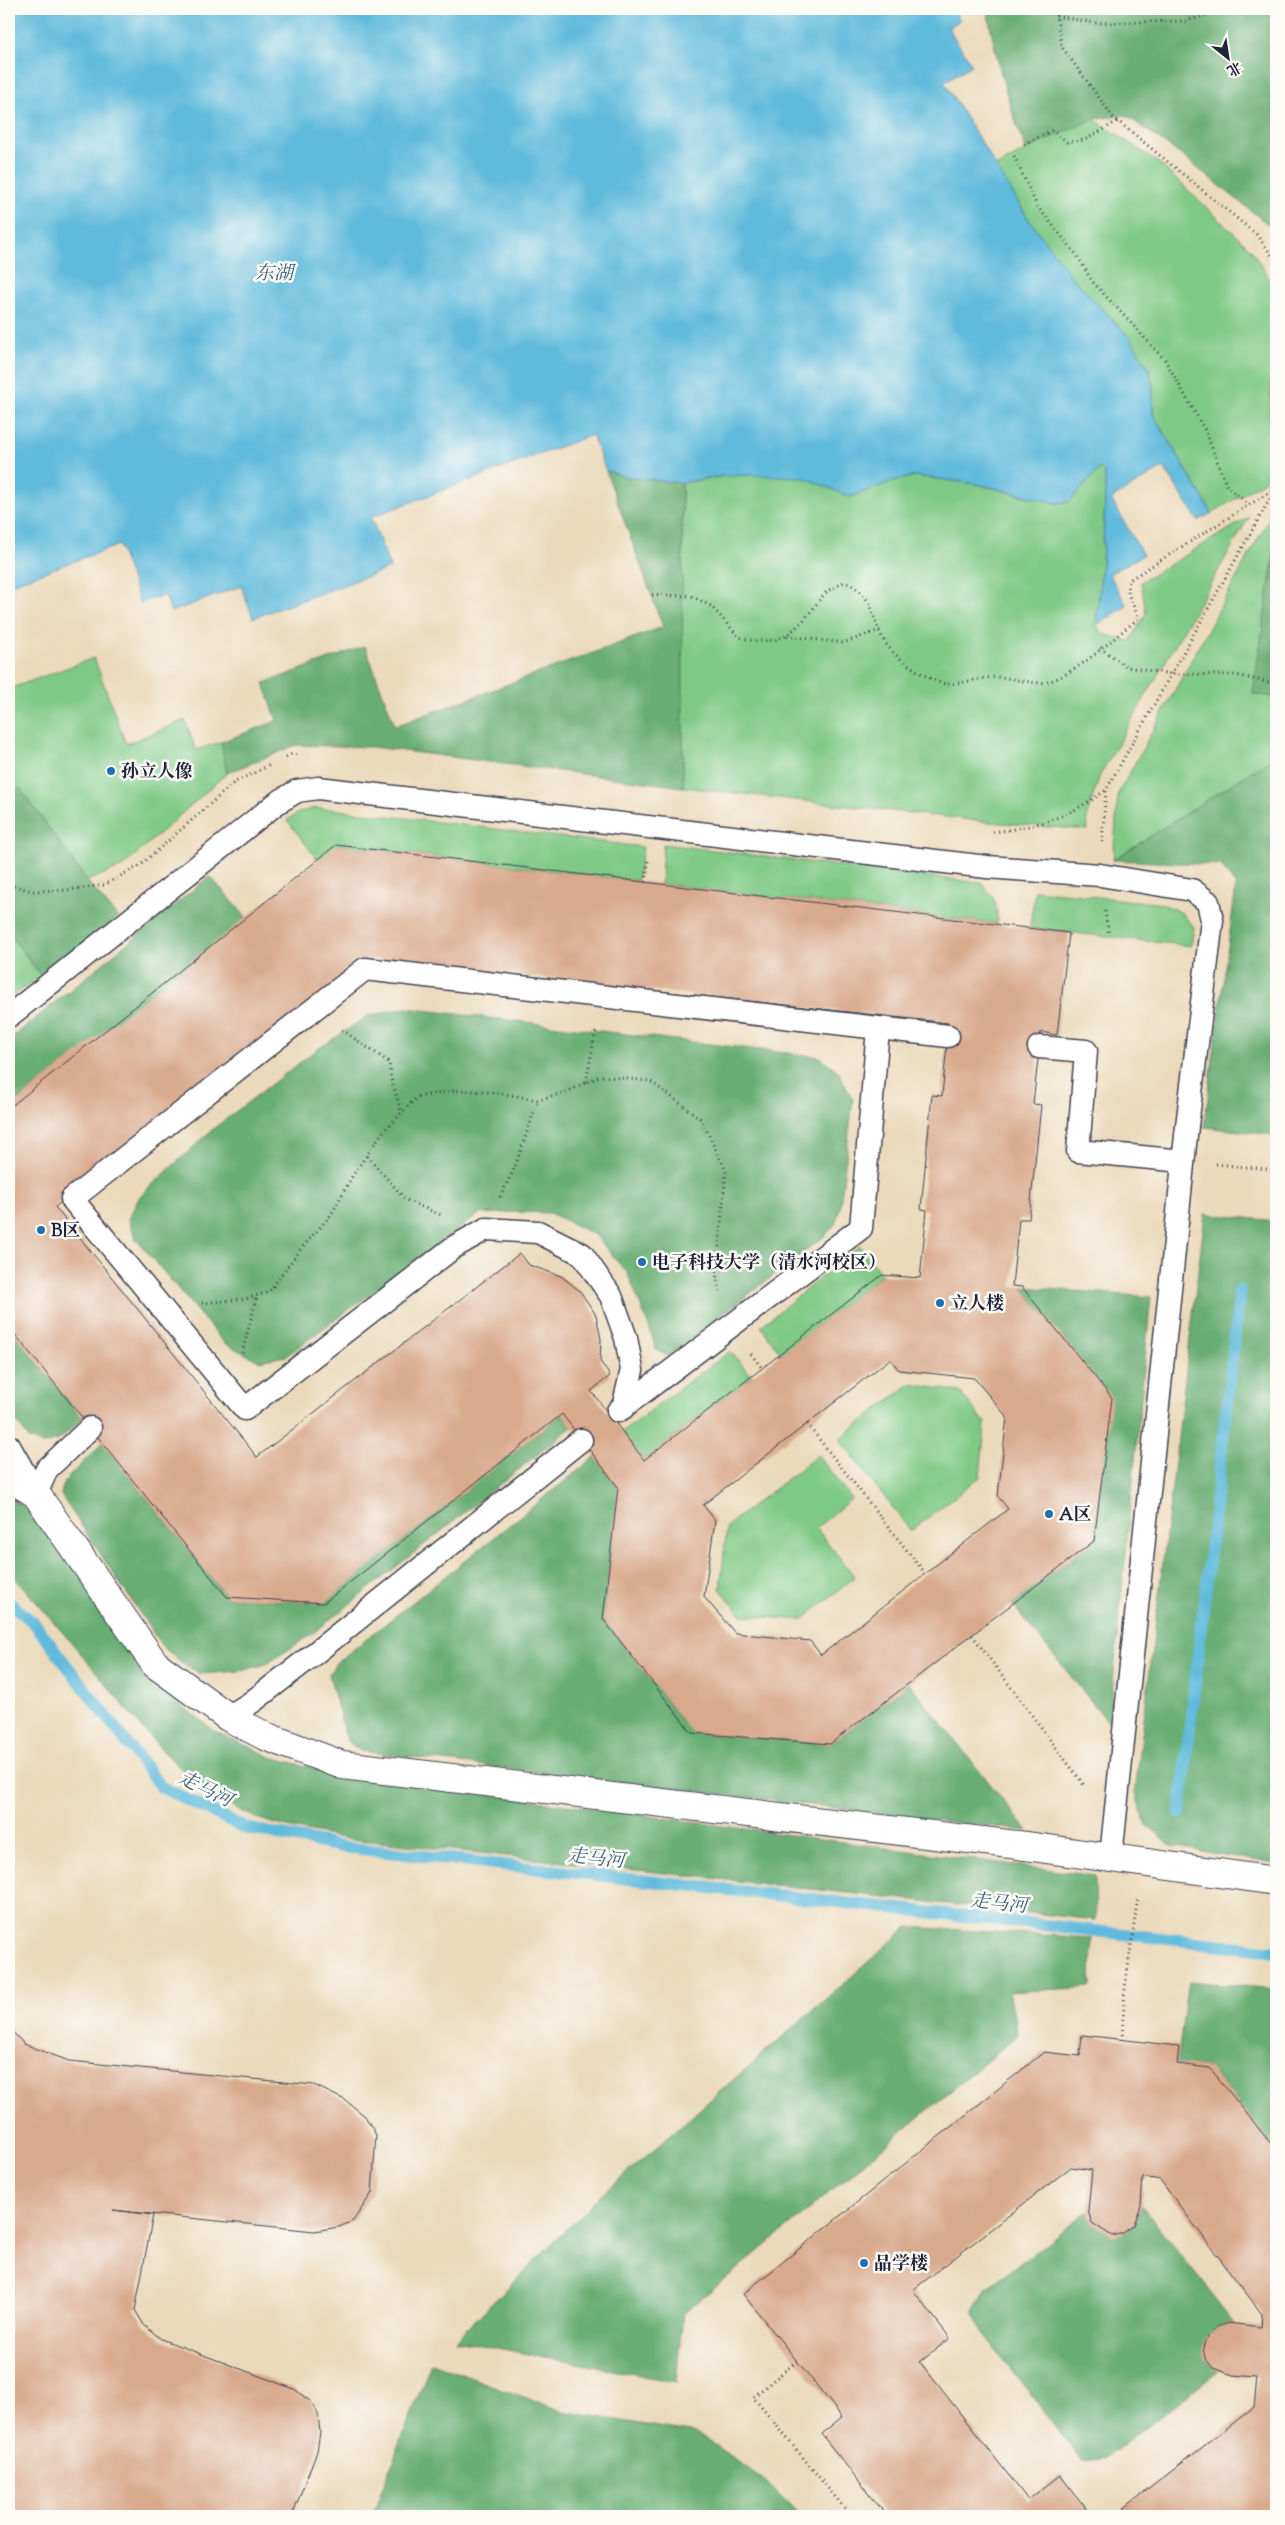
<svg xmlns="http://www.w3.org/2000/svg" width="1285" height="2525" viewBox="0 0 1285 2525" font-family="'Sorts Mill Goudy','Noto Serif SC',serif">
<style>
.built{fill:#ead9ba}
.green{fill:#7fc986;stroke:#507660}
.forest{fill:#67ad73;stroke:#446857}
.water{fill:#5ebadc;stroke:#406e8c}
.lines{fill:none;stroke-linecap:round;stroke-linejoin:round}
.stream{stroke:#5ebadc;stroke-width:12}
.building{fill:#d8a98c;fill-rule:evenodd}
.lane-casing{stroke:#414051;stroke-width:25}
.street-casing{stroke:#414051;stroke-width:30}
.path{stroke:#414051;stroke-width:3;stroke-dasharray:1 4;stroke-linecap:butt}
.lane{stroke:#fff;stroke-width:22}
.street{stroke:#fff;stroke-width:28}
.poi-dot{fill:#1f6fb2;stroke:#fdfcf7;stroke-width:2}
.labels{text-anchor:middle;stroke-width:5;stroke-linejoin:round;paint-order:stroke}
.poi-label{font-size:18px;font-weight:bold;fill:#22223b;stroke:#fdfcf7;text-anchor:start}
.water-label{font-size:19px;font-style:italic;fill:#3a5f7b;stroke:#fdfcf7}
</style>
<rect width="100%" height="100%" fill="#fdfcf7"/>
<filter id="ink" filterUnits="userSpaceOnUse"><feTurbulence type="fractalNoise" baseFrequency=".02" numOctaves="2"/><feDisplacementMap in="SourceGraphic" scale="10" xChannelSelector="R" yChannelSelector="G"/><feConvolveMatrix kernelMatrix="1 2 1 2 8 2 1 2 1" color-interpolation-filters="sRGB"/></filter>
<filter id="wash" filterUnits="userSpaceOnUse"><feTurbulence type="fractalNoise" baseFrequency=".0096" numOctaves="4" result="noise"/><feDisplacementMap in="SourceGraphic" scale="20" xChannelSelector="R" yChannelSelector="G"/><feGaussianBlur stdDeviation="1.12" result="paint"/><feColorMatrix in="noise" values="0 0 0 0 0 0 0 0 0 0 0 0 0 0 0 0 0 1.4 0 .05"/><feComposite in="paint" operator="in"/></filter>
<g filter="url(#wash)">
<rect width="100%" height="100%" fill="#f2e8cf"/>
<rect class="built" x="9" y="9" width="1267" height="2507"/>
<g class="green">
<path d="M1094,119L1160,164L1251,249L1272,283V378L1266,480L1212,513L1153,414V389L1150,371L1131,339L1072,277L1029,220L995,167L1053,136Z"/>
<path d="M1100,468L1105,473C1105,524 1102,574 1096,625L1103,634L1130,641L1146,613L1141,582L1249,517L1100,775L1087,815L1088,830L989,822L683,787L682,483C720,476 763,470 801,477C815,480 837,492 851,497L893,481L915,476L977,484L1033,498L1069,502Z"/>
<path d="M1276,506V541L1253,694L1276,697V756L1113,860L1118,794Z"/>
<path d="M94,658L126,744L185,720L196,750L221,742L227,773L122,867L87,881L20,789L9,796V689Z"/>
<path d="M315,808L339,810L643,847L637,881L337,845L318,860L287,820L300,812Z"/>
<path d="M663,844L981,883C995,897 998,904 997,924L661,884Z"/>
<path d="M1035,890L1163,904L1182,913L1194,927L1191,946L1030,928Z"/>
<path d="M9,933L41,976L9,998Z"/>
<path d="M860,1246L882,1275L781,1354L761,1326Z"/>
<path d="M730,1351L752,1376L644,1460L622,1432Z"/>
<path d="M910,1384L960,1392L985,1423L980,1477L911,1531L839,1439Z"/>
<path d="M818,1455L851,1499L816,1528L855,1577L802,1620L742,1615L720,1589L727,1526Z"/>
</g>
<g class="forest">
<path d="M987,9H1276V236L1269,225L1185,158L1126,115L1094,119L1026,149C1007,103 996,57 987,9Z"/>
<path d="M606,471L628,477L682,483L683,787L373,747L296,745L227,773L221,742L277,721L264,683L365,646L395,726L663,627Z"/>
<path d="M1276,541V697L1253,694Z"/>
<path d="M1276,756V1135L1204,1127L1236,886L1221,865L1113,860Z"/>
<path d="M20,788L87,881L118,918L41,976L9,933V796Z"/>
<path d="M210,876L247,918L9,1108V1040Z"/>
<path d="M406,1008L820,1057L838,1071L853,1100L840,1208L835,1224L825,1236L668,1356L656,1350L650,1329L628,1274L595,1235L550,1213L519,1212L479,1214L286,1356L259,1361L224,1343L136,1239L128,1219L140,1196L213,1129L315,1051L368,1016Z"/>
<path d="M1205,1214L1276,1221V1864L1172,1846L1146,1824L1135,1793Z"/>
<path d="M1022,1287L1151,1297L1109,1723L1012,1604L1094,1541L1111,1398Z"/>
<path d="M9,1327L82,1419L59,1440L43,1444L29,1439L9,1411Z"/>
<path d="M562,1414L572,1427L312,1634L267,1664L240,1671L201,1674L183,1664L162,1646L61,1495L64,1482L102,1443L227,1597L323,1603Z"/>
<path d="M595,1457L618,1487L603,1619L691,1733L830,1744L909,1683L1028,1831L361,1751L347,1741L329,1675L335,1664Z"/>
<path d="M9,1496L40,1519L151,1672L181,1706L216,1732L271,1757L336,1774L1095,1876L1096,1920L342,1838C316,1832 282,1828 257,1818C186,1790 140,1725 93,1668C68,1638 42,1609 16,1579L9,1573Z"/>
<path d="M908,1927L1092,1938L1091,1987L1009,1992L1018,2035L683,2314L676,2382L455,2340L597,2199Z"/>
<path d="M1188,1981L1276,1989V2150L1210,2068L1177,2064Z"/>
<path d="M1141,2205L1235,2324C1207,2320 1190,2358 1219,2371L1106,2458L1082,2461L983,2333L973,2311L984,2291L1088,2211L1092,2223L1113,2236L1134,2225Z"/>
<path d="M431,2363L562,2411L696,2433L763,2479L800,2516H372Z"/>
</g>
<path class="water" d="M9,9H953L960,20L948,28L972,65L944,82L1029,220L1072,277L1131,339L1150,371L1153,389V414L1212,513L1198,521L1164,467L1111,499L1143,555L1109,574L1127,606L1096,625C1102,574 1105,524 1105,473L1100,468L1069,502L1056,503L977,484L915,476L893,481L851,497L803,477L750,475L714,477L682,483L628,477L606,471L592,435L371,517L390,568L253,618L241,586L171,612L165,595L140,603L119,545L9,585Z"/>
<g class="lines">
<g class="stream">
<path d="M9,1602L34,1623L161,1787L245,1828L343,1847L1276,1951"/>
<path d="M1180,1813L1240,1290"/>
</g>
</g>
<g id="blocks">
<g class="building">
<path d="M336,845L1069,933L1057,1035L1041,1032L1033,1104L1041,1105L1029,1219H1019L1012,1286L1022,1287L1112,1398L1094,1541L830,1744L692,1733L603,1619L618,1487L562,1414L324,1603L227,1597L9,1327V1108ZM368,959L949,1023L942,1096L932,1095L921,1209L927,1210L920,1278L882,1275L644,1460L591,1391L610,1376L600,1361L601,1339L596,1315L580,1291L561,1276L529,1265L520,1253L257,1457L55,1207ZM890,1359L899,1370L974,1378L1007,1417L998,1496L1008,1509L821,1655L810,1641L735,1633L704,1597L715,1520L703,1505Z"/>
<path d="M9,2028L24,2044L69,2061L314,2085L345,2100L365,2116L376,2135L372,2193L353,2221L339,2227L314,2231L113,2210L153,2215L135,2310L144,2325L161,2339L294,2389L310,2401L318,2414L320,2432L317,2451L292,2516H9Z"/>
<path d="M1082,2035L1179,2046L1177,2064L1210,2068L1276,2150V2516H1114L1254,2407L1257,2377L1233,2375L1213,2368L1205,2358L1203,2347L1207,2336L1216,2327L1228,2323L1261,2327L1262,2314L1160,2180L1143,2177L1141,2205L1134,2225L1123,2233L1112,2236L1092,2223L1088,2211L1092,2170L1071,2167L913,2290L950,2338L920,2362L1028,2500L1060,2475L1092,2516H887L821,2434L842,2417L743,2294L1044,2052L1080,2056Z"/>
</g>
</g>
</g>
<g filter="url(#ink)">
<use href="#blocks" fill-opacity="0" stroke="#414051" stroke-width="1"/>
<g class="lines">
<g class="lane-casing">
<g id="lane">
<path d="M9,1016L277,803L297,791L318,788L987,867L1100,875L1192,890L1208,902L1212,920L1187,1126L1111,1857"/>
<path d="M1039,1047L1086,1051L1078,1151L1183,1161"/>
<path d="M623,1408L632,1370L626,1338L611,1296L582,1254L538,1232L486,1229L454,1247L245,1409L72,1199L365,969L948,1036"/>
<path d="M618,1411L861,1228L878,1029"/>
<path d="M9,1446L36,1494"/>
<path d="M36,1494L47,1469L90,1428"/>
<path d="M228,1717L252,1702L314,1654L581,1440"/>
</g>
</g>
<g class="street-casing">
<path id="street" d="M9,1477L36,1494L155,1664L228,1717L265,1736L342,1765L1026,1846L1276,1881"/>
</g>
<g class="path">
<path d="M1055,9L1062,47L1113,117L1256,234L1276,261"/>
<path d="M1056,16L1095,23L1186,21L1226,9"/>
<path d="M1024,144L1053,130L1067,142L1085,140L1118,121"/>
<path d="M1014,156L1037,206L1076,254L1092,281L1165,360L1206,432L1227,487L1249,504"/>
<path d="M652,595L691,596L711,606L739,637L754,641L775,640L786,636L803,621L827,591L844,582C879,594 869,627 891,650C901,661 934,685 949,684C965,683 982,677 998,677C1011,678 1035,685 1047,682C1077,674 1114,637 1139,618L1128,594L1129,580L1276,488"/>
<path d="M787,636L843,643L880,630"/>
<path d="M1100,648L1127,667L1171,674L1236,675L1276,684"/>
<path d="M286,757L292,754L299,755"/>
<path d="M993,832C1041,826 1067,818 1106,790L1276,488"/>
<path d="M1102,842L1106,791"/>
<path d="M646,882L648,861"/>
<path d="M9,885L33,891L68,890L104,885L141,865L235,782L272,764"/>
<path d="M1105,911L1109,935"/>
<path d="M342,1030L389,1062L391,1079L402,1113"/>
<path d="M586,1082L596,1030"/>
<path d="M367,1156L406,1200L441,1215"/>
<path d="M1216,1164L1276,1170"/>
<path d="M500,1197L515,1167L538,1100"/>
<path d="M202,1303L245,1299L269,1292L300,1250L331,1215L353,1175L382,1133L417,1097L460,1090L499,1093L538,1100L567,1092L600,1076L650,1081L701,1119L726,1171L716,1274L720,1291"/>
<path d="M242,1353L257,1296"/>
<path d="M751,1354L762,1368"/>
<path d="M807,1424L925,1573"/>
<path d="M972,1635L1084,1785"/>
<path d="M1122,2040L1125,1988L1138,1897"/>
<path d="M797,2361L753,2397L851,2516"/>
</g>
<use href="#lane" class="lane"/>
<use href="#street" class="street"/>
</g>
</g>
<g class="poi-dot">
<circle cx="111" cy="771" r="5"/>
<circle cx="41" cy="1230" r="5"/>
<circle cx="642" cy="1262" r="5"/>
<circle cx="940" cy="1303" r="5"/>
<circle cx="1049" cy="1514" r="5"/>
<circle cx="864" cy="2263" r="5"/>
</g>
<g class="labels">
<g class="poi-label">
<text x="121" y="777">孙立人像</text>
<text x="51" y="1236">B区</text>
<text x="652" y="1268">电子科技大学（清水河校区）</text>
<text x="950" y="1309">立人楼</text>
<text x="1059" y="1520">A区</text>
<text x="874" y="2269">品学楼</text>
</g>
<g class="water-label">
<text x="274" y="279">东湖</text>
<text transform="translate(206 1788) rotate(26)" y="7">走马河</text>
<text transform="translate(596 1857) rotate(6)" y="7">走马河</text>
<text transform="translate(999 1902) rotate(6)" y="7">走马河</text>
</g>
</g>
<rect width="1285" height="2525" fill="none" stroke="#fdfcf7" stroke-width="30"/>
<g transform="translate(1228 58) rotate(150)" stroke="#fdfcf7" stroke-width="4" paint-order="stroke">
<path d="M0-4L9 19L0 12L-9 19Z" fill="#22223b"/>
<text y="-8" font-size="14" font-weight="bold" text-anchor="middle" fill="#22223b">北</text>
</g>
</svg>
